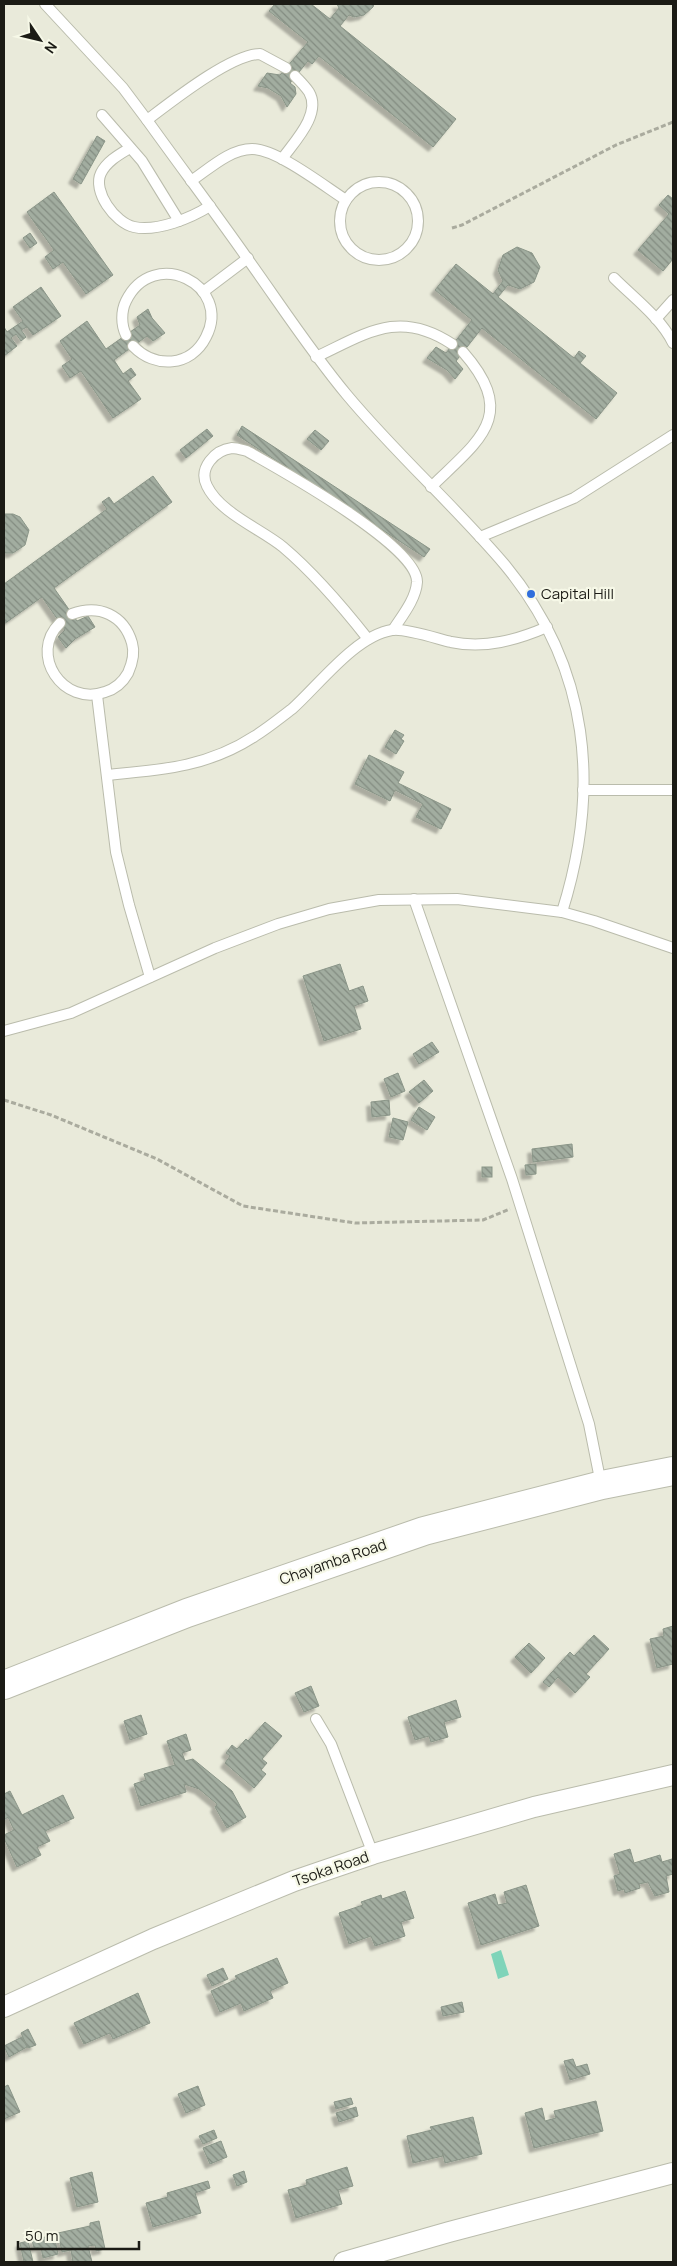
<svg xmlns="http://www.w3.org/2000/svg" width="677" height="2266" viewBox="0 0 677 2266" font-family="Manrope,sans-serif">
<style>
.water{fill:#7fd4b9}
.building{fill:url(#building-back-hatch);stroke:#8a9588;filter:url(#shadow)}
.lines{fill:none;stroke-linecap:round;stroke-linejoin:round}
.service-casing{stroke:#babcac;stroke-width:12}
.minor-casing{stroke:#babcac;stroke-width:22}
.secondary-casing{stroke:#babcac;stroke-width:30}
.path{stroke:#aaab9e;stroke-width:3;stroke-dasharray:5 2.5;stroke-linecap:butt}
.service{stroke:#fff;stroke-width:10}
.minor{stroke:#fff;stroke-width:20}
.secondary{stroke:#fff;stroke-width:28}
.poi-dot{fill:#306edc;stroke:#f6f8e7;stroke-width:2}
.labels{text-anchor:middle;stroke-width:4.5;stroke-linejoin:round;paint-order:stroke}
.poi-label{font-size:15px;fill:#1b1b15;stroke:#f6f8e7;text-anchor:start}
.street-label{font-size:15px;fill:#1b1b15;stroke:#f6f8e7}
</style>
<defs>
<pattern id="building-back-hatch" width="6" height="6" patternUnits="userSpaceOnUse" patternTransform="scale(1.25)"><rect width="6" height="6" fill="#a2ada0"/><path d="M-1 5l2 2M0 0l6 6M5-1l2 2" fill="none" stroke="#838c81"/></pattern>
<filter id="shadow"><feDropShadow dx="-4.5" dy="4.5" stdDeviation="1" flood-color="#0004"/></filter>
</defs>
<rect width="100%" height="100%" fill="#e9eada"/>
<path class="water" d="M501,1950L509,1975L498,1979L491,1954Z"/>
<g class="building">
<path d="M275,4H311L330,19L339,8L337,4H374L373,7L364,15L354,17L349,15L340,26L456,119L433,147L319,56L312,64L308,61L290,83L295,87L296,94L287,107L281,96L268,88L258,86L267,73L280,75L308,42L269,11Z"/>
<path d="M97,136L105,141L81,184L73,179Z"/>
<path d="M54,192L113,275L86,294L63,262L53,269L45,257L54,250L27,212Z"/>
<path d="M668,195L673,199V259L663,271L638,250L669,214L659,205Z"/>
<path d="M30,233L37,243L30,248L23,238Z"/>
<path d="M517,247L532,253L540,267L534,282L520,289L508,285L498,297L574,358L579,351L586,356L580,363L617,393L596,419L482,328L456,361L463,369L455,379L447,370L427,358L436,347L446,353L472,320L435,290L456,264L493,294L503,281L498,270L503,255Z"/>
<path d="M41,287L61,316L33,335L27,327L21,330L26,337L21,341L16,334L11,338L17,346L4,356V327L7,332L23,321L13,307Z"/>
<path d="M148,309L152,318L165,333L153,341L147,336L114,360L123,374L131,368L136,375L128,381L141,399L113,418L81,371L70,378L62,366L72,359L60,341L87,321L106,349L140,325L137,317Z"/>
<path d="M242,426L430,549L424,557L237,435Z"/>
<path d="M207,429L213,436L186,458L180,450Z"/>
<path d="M315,430L329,441L321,450L307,439Z"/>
<path d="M153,476L172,502L54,588L77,621L88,616L95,627L75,639L66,648L58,637L65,630L42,597L4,624V584L107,509L102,502L109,497L114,504Z"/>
<path d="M4,514H13L20,517L29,530L25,545L13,553H4Z"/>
<path d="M395,730L404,735L401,739L404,741L396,754L385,747Z"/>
<path d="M369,755L404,772L398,783L451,809L441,829L416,817L423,804L395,790L390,801L355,784Z"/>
<path d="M340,964L349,991L363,986L368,1001L354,1006L361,1029L324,1041L303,976Z"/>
<path d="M432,1042L439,1052L419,1064L413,1054Z"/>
<path d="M398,1073L405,1091L391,1097L384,1079Z"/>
<path d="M424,1080L433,1091L419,1103L409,1092Z"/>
<path d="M389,1100L390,1115L372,1117L371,1102Z"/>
<path d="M419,1107L435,1117L427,1130L411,1120Z"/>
<path d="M393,1118L408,1122L403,1140L389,1137Z"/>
<path d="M572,1144L573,1157L533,1162L532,1149Z"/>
<path d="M536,1164V1174L526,1175L525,1165Z"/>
<rect x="482" y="1167" width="10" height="10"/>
<path d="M673,1626V1664L657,1668L650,1639L664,1636L663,1629Z"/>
<path d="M594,1635L609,1649L586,1674L590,1677L575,1693L558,1677L549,1687L543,1682L570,1652L574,1656Z"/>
<path d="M529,1643L545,1658L531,1673L515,1657Z"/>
<path d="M311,1686L319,1706L304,1712L295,1693Z"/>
<path d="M456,1700L461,1717L444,1722L448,1737L431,1742L429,1736L415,1740L408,1717Z"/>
<path d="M141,1715L147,1734L130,1740L124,1721Z"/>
<path d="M265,1722L282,1736L262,1759L267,1763L261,1770L266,1774L254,1788L225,1763L230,1756L226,1753L232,1745L237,1749L246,1739L248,1741Z"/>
<path d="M186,1734L191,1750L182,1753L185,1761L193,1759L232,1791L246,1817L227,1828L215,1807L217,1805L216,1803L199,1789L184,1784L186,1792L141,1806L134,1784L146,1780L144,1774L175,1765L167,1741Z"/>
<path d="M10,1791L22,1815L63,1795L74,1818L45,1831L50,1841L37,1847L41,1855L17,1867L4,1838V1835L14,1830L8,1817L4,1820V1794Z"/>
<path d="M630,1849L634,1863L660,1855L662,1862L672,1859L673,1874L666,1876L669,1892L655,1896L648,1882L639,1884L640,1888L625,1893L624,1889L618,1891L614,1876L620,1874L614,1854Z"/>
<path d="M526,1885L539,1926L481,1945L468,1903L495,1894L498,1905L507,1903L504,1892Z"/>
<path d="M405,1891L414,1918L401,1922L405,1936L375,1946L371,1936L349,1944L339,1913L363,1905L361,1902L381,1895L382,1899Z"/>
<path d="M277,1958L288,1983L270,1991L273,1998L244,2011L241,2003L220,2012L211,1991L237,1979L235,1976Z"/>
<path d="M223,1968L228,1979L212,1986L207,1975Z"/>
<path d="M138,1993L150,2023L113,2039L110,2033L84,2044L74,2023Z"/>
<path d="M462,2002L464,2012L443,2016L441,2007Z"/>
<path d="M28,2029L36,2045L28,2048L21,2033Z"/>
<path d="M22,2037L27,2047L9,2057L4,2046Z"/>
<path d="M573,2059L576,2067L587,2064L590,2074L570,2080L564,2061Z"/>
<path d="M8,2085L20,2112L4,2119V2087Z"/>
<path d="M198,2086L205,2105L186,2113L178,2094Z"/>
<path d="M351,2098L353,2104L336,2109L334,2102Z"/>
<path d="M596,2101L603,2131L534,2148L525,2113L542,2108L545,2121L556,2118L554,2111Z"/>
<path d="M356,2107L358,2116L339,2122L336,2113Z"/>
<path d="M473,2117L482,2154L445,2163L442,2150L443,2156L413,2163L407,2136L432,2130L430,2127Z"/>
<path d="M214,2130L217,2138L203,2144L199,2136Z"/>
<path d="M221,2141L227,2157L210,2164L203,2148Z"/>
<path d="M347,2167L353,2186L338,2190L342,2204L296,2218L288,2190L307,2185L306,2180Z"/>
<path d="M244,2171L247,2182L237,2186L233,2175Z"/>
<path d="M92,2172L98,2202L77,2207L70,2178Z"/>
<path d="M208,2181L210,2188L195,2193L201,2213L153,2227L146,2203L168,2197L167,2193Z"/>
<path d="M99,2221L105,2249L96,2251L95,2245L88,2246L92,2262H73L71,2250L62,2252L58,2233L90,2226V2223Z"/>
<path d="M54,2235L58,2254L43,2258L41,2247L34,2248L32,2240Z"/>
<path d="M28,2241L33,2262H24L20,2243Z"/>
</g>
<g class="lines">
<g class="service-casing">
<g id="service">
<path d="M45,4L123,88L147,120C180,166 214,211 247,258C280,304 311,352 347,395C397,455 455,506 505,565C590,668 601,788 562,912"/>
<path d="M102,115L142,161L179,221"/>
<path d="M147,120C171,102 231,54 260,54L286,68"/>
<path d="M130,148C120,154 107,161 101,173C92,191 115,223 134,227C157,232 191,218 210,206"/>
<path d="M282,159C294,142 322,114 309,92C305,86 300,81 295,76"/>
<path d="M191,181C209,169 230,149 252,149C277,149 324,186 346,200"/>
<circle cx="379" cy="221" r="39"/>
<path d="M614,278C634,298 661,318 673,343"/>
<path d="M203,292L248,258"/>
<path d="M656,319L673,300"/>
<path d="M126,335C121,325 121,311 126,301C153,245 233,285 206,337C191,367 155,369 133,346"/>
<path d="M316,357C367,333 399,309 452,344"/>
<path d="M431,487C479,440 519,416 463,352"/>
<path d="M480,537L574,498L673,435"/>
<path d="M60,623C28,654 63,707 105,692C115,689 123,682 128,673C132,664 135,653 132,643C124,615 99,604 72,614"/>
<path d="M368,639C342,606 315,574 283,547C261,529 220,513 207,486C198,468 215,450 232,448C237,448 243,450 247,451C279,469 418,546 417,582C416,599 402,616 393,630"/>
<path d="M97,695L116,852L129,905L150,977"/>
<path d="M107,775C161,770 208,767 255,736C268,728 280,718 292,709C319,685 355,636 392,630C405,628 438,639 451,642C485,649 517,640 547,627"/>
<path d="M583,790H673"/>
<path d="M414,899L512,1179L589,1424L601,1484"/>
<path d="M4,1031L71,1013L215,948L278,924L329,909L379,900L457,899L562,912L594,921L673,948"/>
<path d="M316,1719L331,1744L373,1854"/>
</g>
</g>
<g class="minor-casing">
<g id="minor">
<path d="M4,2007L153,1939L294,1881L373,1854L534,1807L673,1775"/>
<path d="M344,2262L449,2232L673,2173"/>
</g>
</g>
<g class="secondary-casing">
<path id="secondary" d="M4,1685L187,1613L424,1531L602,1485L673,1471"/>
</g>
<g class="path">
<path d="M452,228L462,225L616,145L673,122"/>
<path d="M4,1100L51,1115L157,1159L243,1206L355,1223L483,1220L510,1209"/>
</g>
<use href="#service" class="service"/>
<use href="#minor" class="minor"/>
<use href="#secondary" class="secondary"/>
</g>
<circle class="poi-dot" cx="531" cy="594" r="5"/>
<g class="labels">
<g class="poi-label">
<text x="541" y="599">Capital Hill</text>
</g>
<g class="street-label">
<text transform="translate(333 1562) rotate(-19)" y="5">Chayamba Road</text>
<text transform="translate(331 1869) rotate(-19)" y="5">Tsoka Road</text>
</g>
</g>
<rect width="677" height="2266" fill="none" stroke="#1b1b15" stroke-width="10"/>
<g transform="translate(40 40) rotate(125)" stroke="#f6f8e7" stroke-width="4" paint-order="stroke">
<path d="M0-4L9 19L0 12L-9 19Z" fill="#1b1b15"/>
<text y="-8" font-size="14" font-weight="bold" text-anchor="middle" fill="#1b1b15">N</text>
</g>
<path d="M18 2241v8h121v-8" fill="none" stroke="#1b1b15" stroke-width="2.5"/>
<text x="25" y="2241" font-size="15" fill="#1b1b15" stroke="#f6f8e7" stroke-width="4" paint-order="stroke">50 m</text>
</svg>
